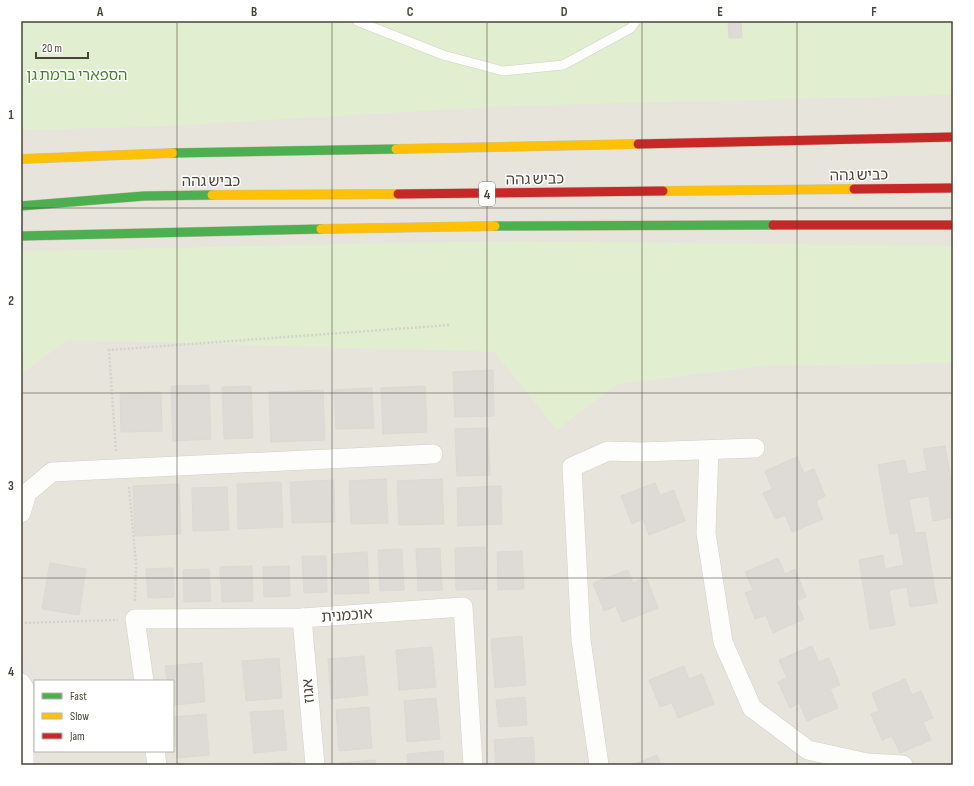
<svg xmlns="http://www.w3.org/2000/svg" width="974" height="786" viewBox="0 0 974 786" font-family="'Sofia Sans Condensed','Noto Sans Hebrew',sans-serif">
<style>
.residential{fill:#e7e4dc;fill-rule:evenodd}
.green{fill:#e1eecf}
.parking{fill:#e6e3df}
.building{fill:#dedbd6;stroke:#dcd9d4}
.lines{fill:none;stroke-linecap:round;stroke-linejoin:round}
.lane-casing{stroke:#d2d0cb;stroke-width:10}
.street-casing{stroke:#d2d0cb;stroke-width:20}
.fast-casing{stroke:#ccbfa9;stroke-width:10}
.slow-casing{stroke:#ccbfa9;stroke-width:10}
.jam-casing{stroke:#ccbfa9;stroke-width:10}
.path{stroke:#d3d2cc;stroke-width:2.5;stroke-dasharray:2 2;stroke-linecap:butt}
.lane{stroke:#fdfdfc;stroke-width:9}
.street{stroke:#fdfdfc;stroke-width:19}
.fast{stroke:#4caf50;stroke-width:9}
.slow{stroke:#ffc107;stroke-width:9}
.jam{stroke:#c62828;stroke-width:9}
.grid{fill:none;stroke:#4b4439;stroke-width:1;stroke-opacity:0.55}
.labels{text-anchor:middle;stroke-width:3;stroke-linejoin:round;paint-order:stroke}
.shield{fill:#fff;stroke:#817c74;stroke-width:1}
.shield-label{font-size:14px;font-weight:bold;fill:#4b4439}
.park-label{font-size:15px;fill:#4a7f2a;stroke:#fff}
.street-label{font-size:15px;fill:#4b4439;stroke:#fff}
.neatline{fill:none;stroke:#4b4439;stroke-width:1.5}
.grid-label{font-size:13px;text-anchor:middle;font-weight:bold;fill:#4b4439}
</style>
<rect width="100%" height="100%" fill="#f4f2ee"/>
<path class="residential" d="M21,21H953V765H21ZM35,681H173V751H35Z"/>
<g class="green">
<path d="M21,21H953V95L510,106L150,127L21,130Z"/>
<path d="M497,241L953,246V363L762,366L618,384L557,430L494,352L68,340L21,374V251Z"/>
</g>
<path class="parking" d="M21,557H23L24,653L36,681H35V751H40L39,765H21Z"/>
<g class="building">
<path d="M728,21H741L742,38H729Z"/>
<path d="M493,370L494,416L455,417L453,372Z"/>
<path d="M209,385L211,439L173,441L171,386Z"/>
<path d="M251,386L253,438L224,439L222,387Z"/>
<path d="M425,386L427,432L383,434L381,388Z"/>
<path d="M372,388L374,428L336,429L334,390Z"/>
<path d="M323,390L325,440L271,442L269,392Z"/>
<path d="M161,392L162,431L121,432L120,393Z"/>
<path d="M488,428L490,475L457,476L455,429Z"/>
<path d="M945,446L953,492V517L933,521L929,496L909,499L915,533L925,532L937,603L910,607L907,587L889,590L895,625L870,629L859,560L883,555L885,569L904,565L898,533L890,534L878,465L905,460L908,474L927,471L923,449Z"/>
<path d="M797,457L804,473L814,469L825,496L816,501L823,519L792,532L785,515L775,519L763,493L772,489L765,471Z"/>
<path d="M386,479L388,523L351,524L349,481Z"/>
<path d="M442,479L444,524L399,525L397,481Z"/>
<path d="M334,480L335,522L292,523L290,482Z"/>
<path d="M281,482L283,527L238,529L237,484Z"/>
<path d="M655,483L660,495L674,490L685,521L649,535L643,519L632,524L621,496Z"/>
<path d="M179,484L181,534L135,536L133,486Z"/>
<path d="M501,486L502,524L458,526L457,488Z"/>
<path d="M227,487L229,530L193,531L192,488Z"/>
<path d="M485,547L486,589L456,590L455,548Z"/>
<path d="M440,548L442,590L418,591L416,549Z"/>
<path d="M402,549L404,590L380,591L378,550Z"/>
<path d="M522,551L524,589L498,590L497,552Z"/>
<path d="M367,552L369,593L335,594L333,554Z"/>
<path d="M302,556H326L327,592L304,593Z"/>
<path d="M778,558L785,574L795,569L806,597L796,601L804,619L773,633L766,615L755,619L745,593L753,590L745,572Z"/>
<path d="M50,563L86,569L79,615L42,609Z"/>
<path d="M252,566L253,601L222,602L220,567Z"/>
<path d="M289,566L290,596L264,597L263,567Z"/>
<path d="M173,568L174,597L148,598L146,569Z"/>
<path d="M209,569L211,601L184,602L183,570Z"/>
<path d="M628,570L633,583L646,577L658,608L622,622L616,606L604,611L593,583Z"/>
<path d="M522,636L526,685L495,688L491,639Z"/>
<path d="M812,646L819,662L829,658L840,685L830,689L838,708L807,721L799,703L790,708L778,682L787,678L779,660Z"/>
<path d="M432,647L436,687L399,690L396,650Z"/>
<path d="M364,656L368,695L331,699L328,659Z"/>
<path d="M279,658L282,698L246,701L242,661Z"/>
<path d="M202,663L205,702L173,705V681H167L165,666Z"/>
<path d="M684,666L689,679L702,674L714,704L678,718L672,703L660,707L649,680Z"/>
<path d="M905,679L912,695L921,691L933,718L923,722L931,740L900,753L892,736L882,740L871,714L879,711L872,693Z"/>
<path d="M525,697L527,725L499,727L496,700Z"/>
<path d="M436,698L440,739L407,742L404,701Z"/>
<path d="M369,707L372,748L339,751L336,710Z"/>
<path d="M283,710L287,750L254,753L250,712Z"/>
<path d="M206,714L209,755L177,758L173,717Z"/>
<path d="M533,737L535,765H496L494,740Z"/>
<path d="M443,751L444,765H408L407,754Z"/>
<path d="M657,755L661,765H632Z"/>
<path d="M375,760L376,765H339V763Z"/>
<path d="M290,762V765H255Z"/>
</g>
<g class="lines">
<g class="lane-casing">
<path id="lane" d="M357,21L443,55L503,71L563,65L631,28L636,21"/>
</g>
<g class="street-casing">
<g id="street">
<path d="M709,450L706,533L723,642L752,708L808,750L867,763L903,765"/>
<path d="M21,513L27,493L52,472L433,454"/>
<path d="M302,618L315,765"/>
<path d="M144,681L135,619L302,618L463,607L473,765"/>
<path d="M21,683L24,688V765"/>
<path d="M155,751L157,765"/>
<path d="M599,765L581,640L572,467L608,451L641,452L755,448"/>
</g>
</g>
<g class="fast-casing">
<g id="fast">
<path d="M173,153L396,149"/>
<path d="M21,206L144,196L212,195"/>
<path d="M495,226L773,225"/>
<path d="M21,236L321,229"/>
</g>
</g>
<g class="slow-casing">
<g id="slow">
<path d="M396,149L638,144"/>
<path d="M21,159L173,153"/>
<path d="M663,191L854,189"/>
<path d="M212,195L398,194"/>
<path d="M321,229L495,226"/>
</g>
</g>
<g class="jam-casing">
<g id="jam">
<path d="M638,144L953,137"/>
<path d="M854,189L953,188"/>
<path d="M398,194L663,191"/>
<path d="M773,225H953"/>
</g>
</g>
<g class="path">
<path d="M116,451L109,350L450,325"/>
<path d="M129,487L136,564L135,601"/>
<path d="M21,623L118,620"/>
</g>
<use href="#lane" class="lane"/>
<use href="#street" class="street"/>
<use href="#fast" class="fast"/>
<use href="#slow" class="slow"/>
<use href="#jam" class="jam"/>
</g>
<path class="grid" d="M177,21V765M332,21V765M487,21V765M642,21V765M797,21V765M21,208H953M21,393H953M21,578H953"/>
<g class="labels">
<rect class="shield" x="479" y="182" width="16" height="24" rx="3"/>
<g class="shield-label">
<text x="487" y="199">4</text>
</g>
<g class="park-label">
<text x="77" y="80">הספארי ברמת גן</text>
</g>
<g class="street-label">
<text transform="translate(859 175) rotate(-1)" y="5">כביש גהה</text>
<text transform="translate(535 179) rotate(-1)" y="5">כביש גהה</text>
<text x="211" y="186">כביש גהה</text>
<text transform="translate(347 615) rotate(-4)" y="5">אוכמנית</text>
<text transform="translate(308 691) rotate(-95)" y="5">אגוז</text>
</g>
</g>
<rect width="974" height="786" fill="none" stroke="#ffffff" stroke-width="44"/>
<rect x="34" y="680" width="140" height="72" fill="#ffffff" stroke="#b7b4b0"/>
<rect x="42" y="693" width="20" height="6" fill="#4caf50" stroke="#b7b4b0"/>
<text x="70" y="700" font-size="12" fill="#4b4439">Fast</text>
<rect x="42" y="713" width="20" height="6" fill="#ffc107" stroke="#b7b4b0"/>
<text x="70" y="720" font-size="12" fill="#4b4439">Slow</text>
<rect x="42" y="733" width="20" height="6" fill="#c62828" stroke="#b7b4b0"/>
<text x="70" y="740" font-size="12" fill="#4b4439">Jam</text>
<path d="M36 52v6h52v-6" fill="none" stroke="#4b4439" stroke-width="2"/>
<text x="42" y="52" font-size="12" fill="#4b4439" stroke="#ffffff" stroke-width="3" paint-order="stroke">20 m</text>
<rect x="22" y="22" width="930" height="742" class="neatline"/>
<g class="grid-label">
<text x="100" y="16">A</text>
<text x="254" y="16">B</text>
<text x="410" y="16">C</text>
<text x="564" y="16">D</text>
<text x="720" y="16">E</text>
<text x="874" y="16">F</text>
<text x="11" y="119">1</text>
<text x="11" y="305">2</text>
<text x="11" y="490">3</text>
<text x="11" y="676">4</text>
</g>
</svg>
